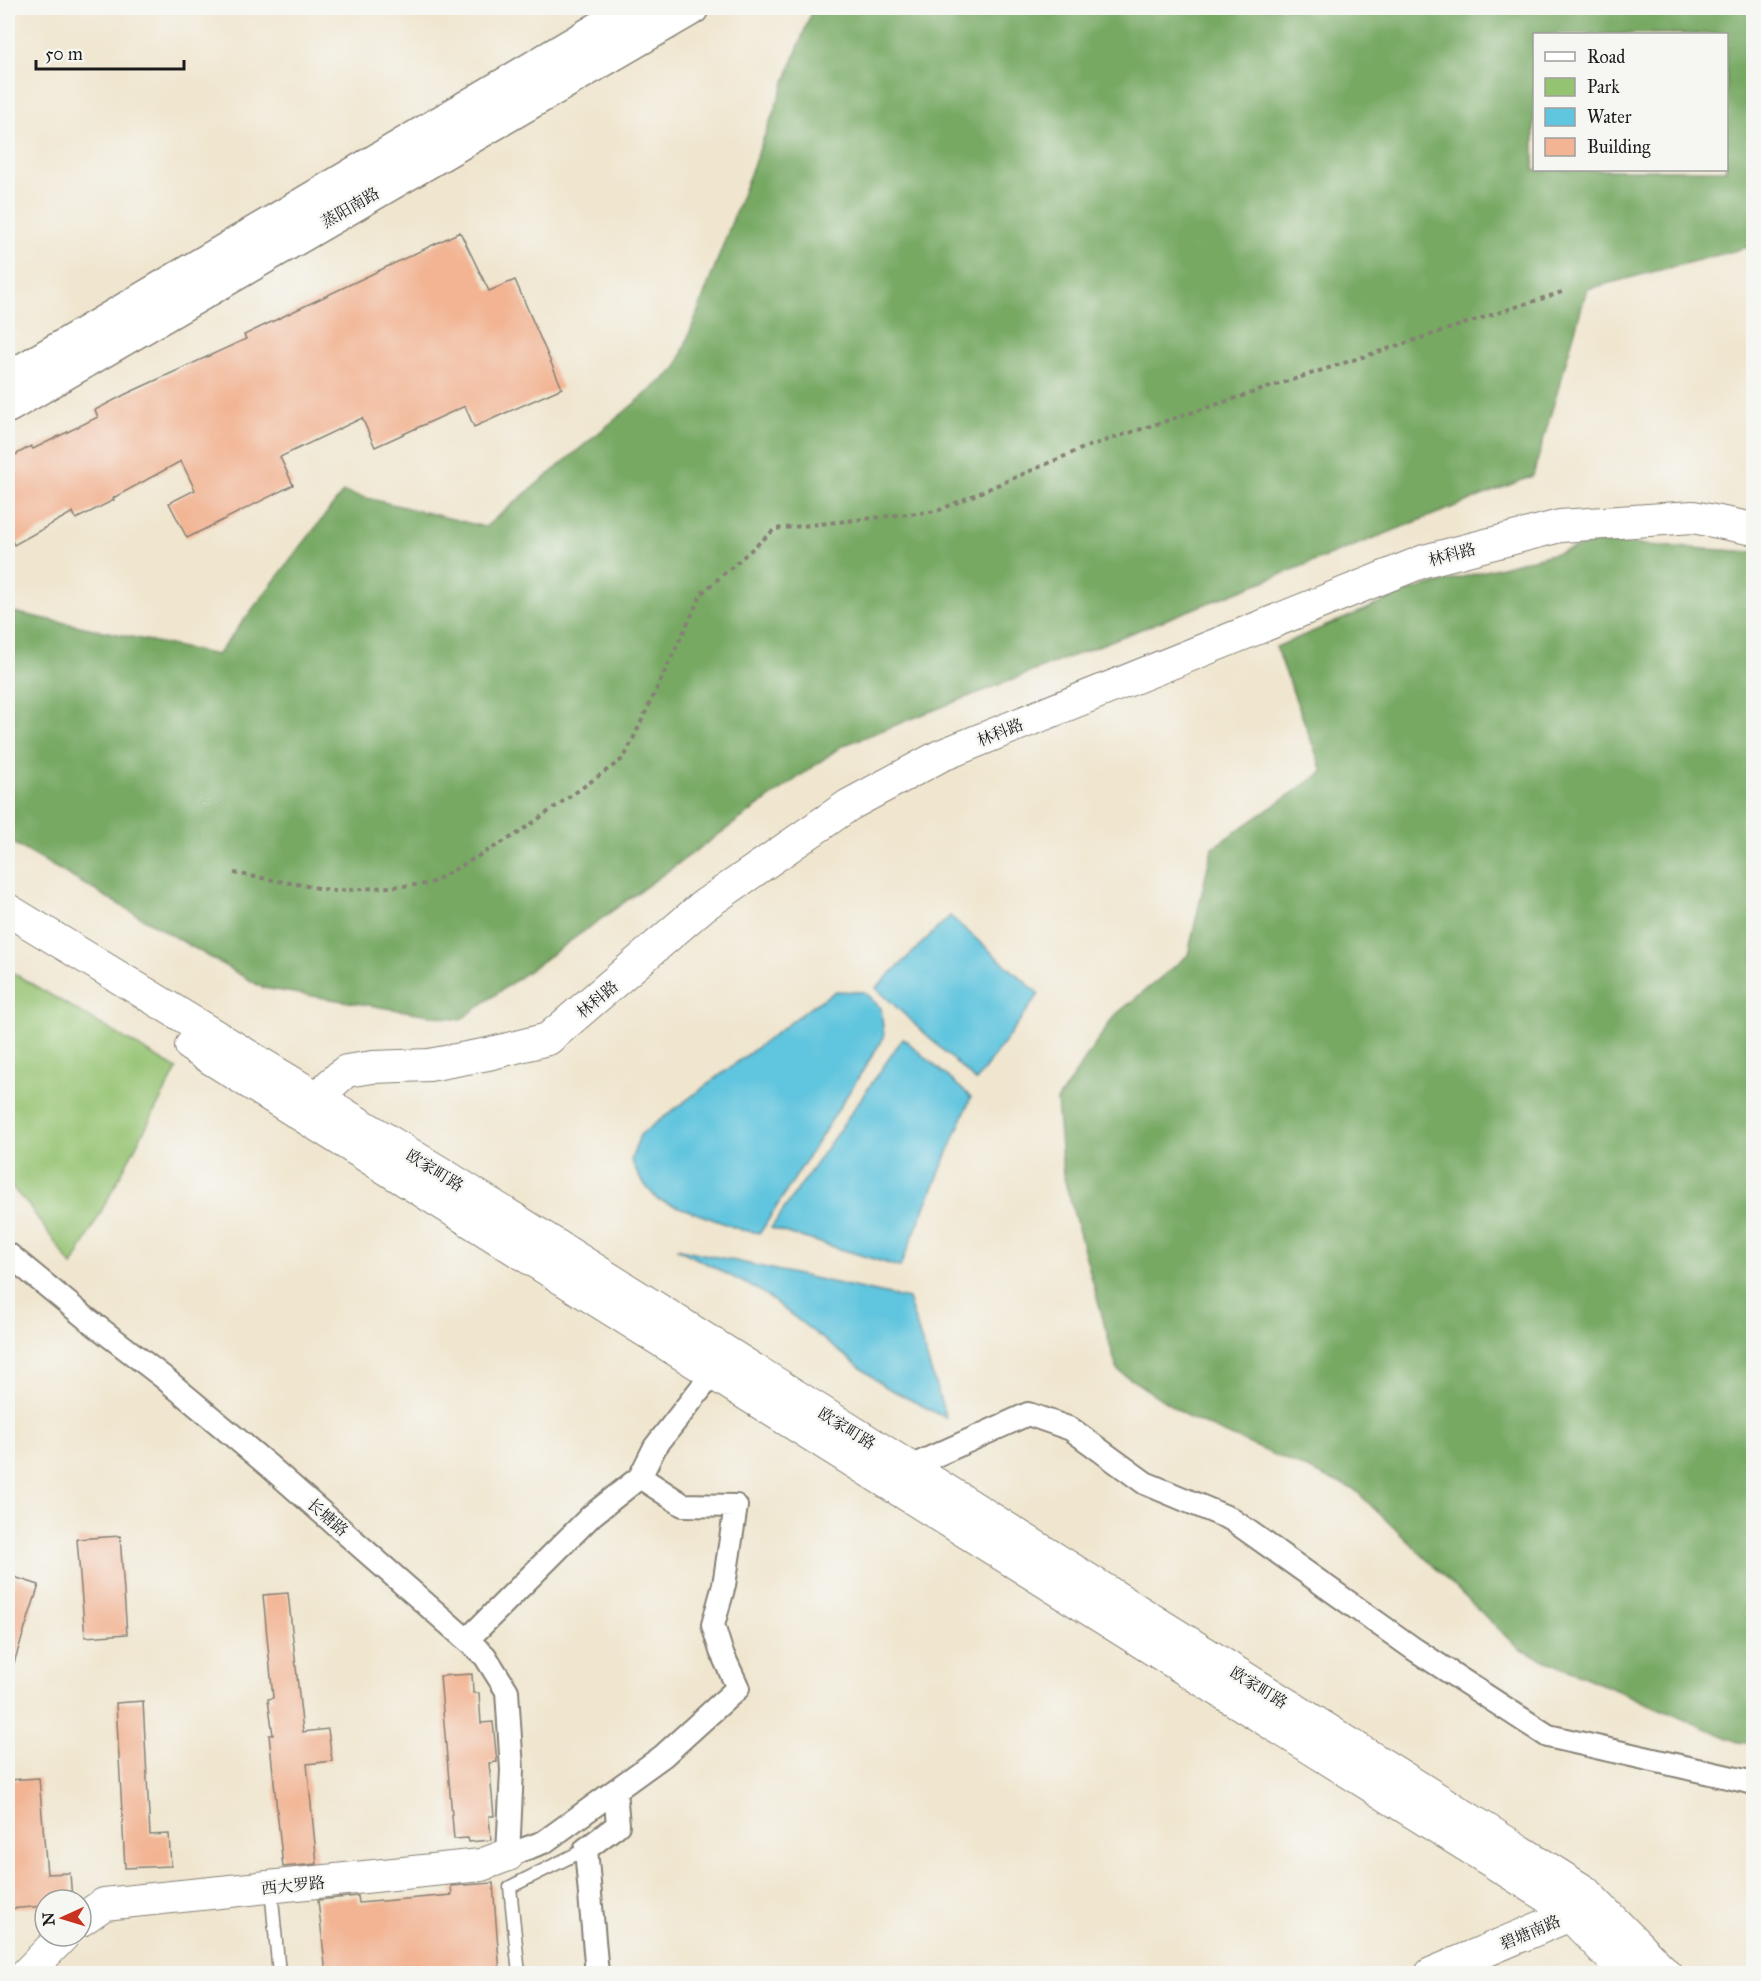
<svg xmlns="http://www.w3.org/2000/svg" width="1761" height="1981" viewBox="0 0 1761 1981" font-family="'IM FELL Great Primer','Noto Serif SC',serif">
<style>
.green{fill:#94c371;stroke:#587046;stroke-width:1.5}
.forest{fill:#77a963;stroke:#4a6240;stroke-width:1.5;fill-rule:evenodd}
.water{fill:#60c5de;stroke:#3e707d;stroke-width:1.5}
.building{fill:#f2b493}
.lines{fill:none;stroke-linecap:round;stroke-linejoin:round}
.lane-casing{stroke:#868176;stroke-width:15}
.street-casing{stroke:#868176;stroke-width:26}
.secondary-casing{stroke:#868176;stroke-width:34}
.primary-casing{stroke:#868176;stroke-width:36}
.path{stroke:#868176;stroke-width:4;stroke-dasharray:4.5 4.5;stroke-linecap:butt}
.lane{stroke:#fff;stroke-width:12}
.street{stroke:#fff;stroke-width:22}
.secondary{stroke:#fff;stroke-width:32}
.primary{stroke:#fff;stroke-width:33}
.labels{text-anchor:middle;stroke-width:5;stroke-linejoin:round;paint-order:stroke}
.street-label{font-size:16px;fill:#1c1c1c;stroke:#f6f6f2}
</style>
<rect width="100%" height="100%" fill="#f6f6f2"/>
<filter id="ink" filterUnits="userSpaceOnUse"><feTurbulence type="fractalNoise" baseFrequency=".0167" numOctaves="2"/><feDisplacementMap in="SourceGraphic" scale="12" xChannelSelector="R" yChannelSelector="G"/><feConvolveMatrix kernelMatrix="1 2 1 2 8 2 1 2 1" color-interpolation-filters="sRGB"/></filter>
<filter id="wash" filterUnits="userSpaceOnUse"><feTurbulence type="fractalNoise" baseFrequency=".008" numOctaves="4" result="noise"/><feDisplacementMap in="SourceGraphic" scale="24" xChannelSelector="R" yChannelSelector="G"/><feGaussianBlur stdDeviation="1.35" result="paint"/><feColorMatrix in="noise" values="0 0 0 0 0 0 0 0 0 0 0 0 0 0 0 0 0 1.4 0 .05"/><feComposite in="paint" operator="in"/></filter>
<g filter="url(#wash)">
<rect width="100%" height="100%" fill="#f0e6cf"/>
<path class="green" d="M8,970L177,1069L72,1266L29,1206L8,1183Z"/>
<g class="forest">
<path d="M813,8H1753V246L1587,289L1533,476L842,746L460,1020L263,988L8,840V611L217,655L343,492L485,527L676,369ZM1534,34H1726V170H1534Z"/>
<path d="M1599,542L1753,552V1744L1738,1742L1519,1649L1355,1490L1190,1418L1117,1370L1063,1174L1057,1101L1114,1016L1188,955L1212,848L1323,772L1276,647L1412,590Z"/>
</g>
<g class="water">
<path d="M950,916L1039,994L976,1081L876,988Z"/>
<path d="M836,991L864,992L881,1008L884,1037L760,1233L742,1230L657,1199L641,1180L631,1160L640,1135L815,1004Z"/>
<path d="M903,1038L971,1097L900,1267L771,1228Z"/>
<path d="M676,1248L908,1299L946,1418L886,1387L760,1291Z"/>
</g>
<g id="blocks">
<g class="building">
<path d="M460,232L489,291L515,280L562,388L474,427L465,406L375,447L362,418L280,457L293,485L187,538L169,503L195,490L181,461L113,498L114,500L76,519L73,512L14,545L8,532V459L31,446L33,449L98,417L95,410L126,394L246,339L244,335Z"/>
<path d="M120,1536L127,1634L85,1637L77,1539Z"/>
<path d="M14,1577L39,1585L11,1672H8V1597Z"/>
<path d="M288,1593L303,1732L328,1729L332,1761L307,1764L317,1864L283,1867L269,1735H273L268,1699L273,1698L263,1595Z"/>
<path d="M472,1674L473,1693H479L481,1723L493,1722L497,1762L489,1763L494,1816H489L491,1840L469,1842L468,1838L454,1839L440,1676Z"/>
<path d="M143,1701L150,1835L169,1834L171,1866L125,1868L116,1703Z"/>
<path d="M39,1778L47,1874L70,1873L72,1900H45V1906L8,1909V1780Z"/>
<path d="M493,1883L500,1974H326L318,1900L358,1896L359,1903L452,1895L451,1886Z"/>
</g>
</g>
</g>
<g filter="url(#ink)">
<use href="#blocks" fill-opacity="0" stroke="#868176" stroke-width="1.5"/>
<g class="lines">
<g class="lane-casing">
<g id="lane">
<path d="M271,1888L279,1974"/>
<path d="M519,1974L510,1887L586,1849"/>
</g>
</g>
<g class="street-casing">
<g id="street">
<path d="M8,1254L86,1318L163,1377L269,1466L485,1656L507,1691L512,1770L508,1855L544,1842L663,1756L738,1688L721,1651L713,1625L724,1585L736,1506L683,1505L640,1477"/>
<path d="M910,1467L1028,1414L1071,1429L1145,1483L1231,1519L1414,1649L1548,1736L1754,1783"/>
<path d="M467,1640L592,1515L640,1477L655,1447L713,1373"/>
<path d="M597,1974L586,1849L618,1825L615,1791"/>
</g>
</g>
<g class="secondary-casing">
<g id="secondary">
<path d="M8,910L441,1173L1584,1891L1666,1974"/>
<path d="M191,1046L1558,1903L1627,1974"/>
<path d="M320,1098L329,1086L346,1071L373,1067L429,1065L488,1054L548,1039L703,906L849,805L940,756L1424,561L1560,526L1693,517L1754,529"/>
<path d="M81,1920L104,1904L481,1865L508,1855"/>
<path d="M26,1974L63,1936"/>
<path d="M1431,1974L1570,1915L1584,1904"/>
</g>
</g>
<g class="primary-casing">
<g id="primary">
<path d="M8,379L634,8"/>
<path d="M8,406L692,8"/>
</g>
</g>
<path class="path" d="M234,873L335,891L429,884L517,834L624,758L702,593L775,529L937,511L1086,447L1565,291"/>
<use href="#lane" class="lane"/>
<use href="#street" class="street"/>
<use href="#secondary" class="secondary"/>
<use href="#primary" class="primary"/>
</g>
</g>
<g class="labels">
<g class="street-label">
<text transform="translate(350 207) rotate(-30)" y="6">蒸阳南路</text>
<text transform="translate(1452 554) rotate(-15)" y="6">林科路</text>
<text transform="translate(1000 732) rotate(-22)" y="6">林科路</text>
<text transform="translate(597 999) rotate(-40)" y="6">林科路</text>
<text transform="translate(435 1170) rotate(32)" y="6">欧家町路</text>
<text transform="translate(847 1428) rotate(32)" y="6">欧家町路</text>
<text transform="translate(328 1517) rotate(41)" y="6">长塘路</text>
<text transform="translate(1259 1687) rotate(32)" y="6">欧家町路</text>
<text transform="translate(293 1885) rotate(-6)" y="6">西大罗路</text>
<text transform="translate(1530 1932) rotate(-23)" y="6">碧塘南路</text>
</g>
</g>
<rect width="1761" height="1981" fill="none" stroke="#f6f6f2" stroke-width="30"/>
<rect x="1533" y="33" width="195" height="138" fill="#f6f6f2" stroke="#9f9f9c" stroke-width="1.5"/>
<rect x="1545" y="52" width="30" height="9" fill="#ffffff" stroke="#9f9f9c" stroke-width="1.5"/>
<text x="1587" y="63" font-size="18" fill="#1c1c1c">Road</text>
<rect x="1545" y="78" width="30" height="18" fill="#94c371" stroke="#9f9f9c" stroke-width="1.5"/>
<text x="1587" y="93" font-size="18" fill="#1c1c1c">Park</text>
<rect x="1545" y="108" width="30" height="18" fill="#60c5de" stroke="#9f9f9c" stroke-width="1.5"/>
<text x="1587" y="123" font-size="18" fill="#1c1c1c">Water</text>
<rect x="1545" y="138" width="30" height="18" fill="#f2b493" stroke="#9f9f9c" stroke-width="1.5"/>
<text x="1587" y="153" font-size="18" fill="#1c1c1c">Building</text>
<g transform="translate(63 1918) rotate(266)"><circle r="28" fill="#f6f6f2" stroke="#9f9f9c" stroke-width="1.5"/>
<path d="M0-4.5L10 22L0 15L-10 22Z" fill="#c8321e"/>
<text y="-9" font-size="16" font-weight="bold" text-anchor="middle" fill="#1c1c1c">N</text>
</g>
<path d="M36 60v9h148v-9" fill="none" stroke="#1c1c1c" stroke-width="3"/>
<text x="45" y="60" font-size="18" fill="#1c1c1c" stroke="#f6f6f2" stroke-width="4.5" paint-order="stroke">50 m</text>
</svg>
